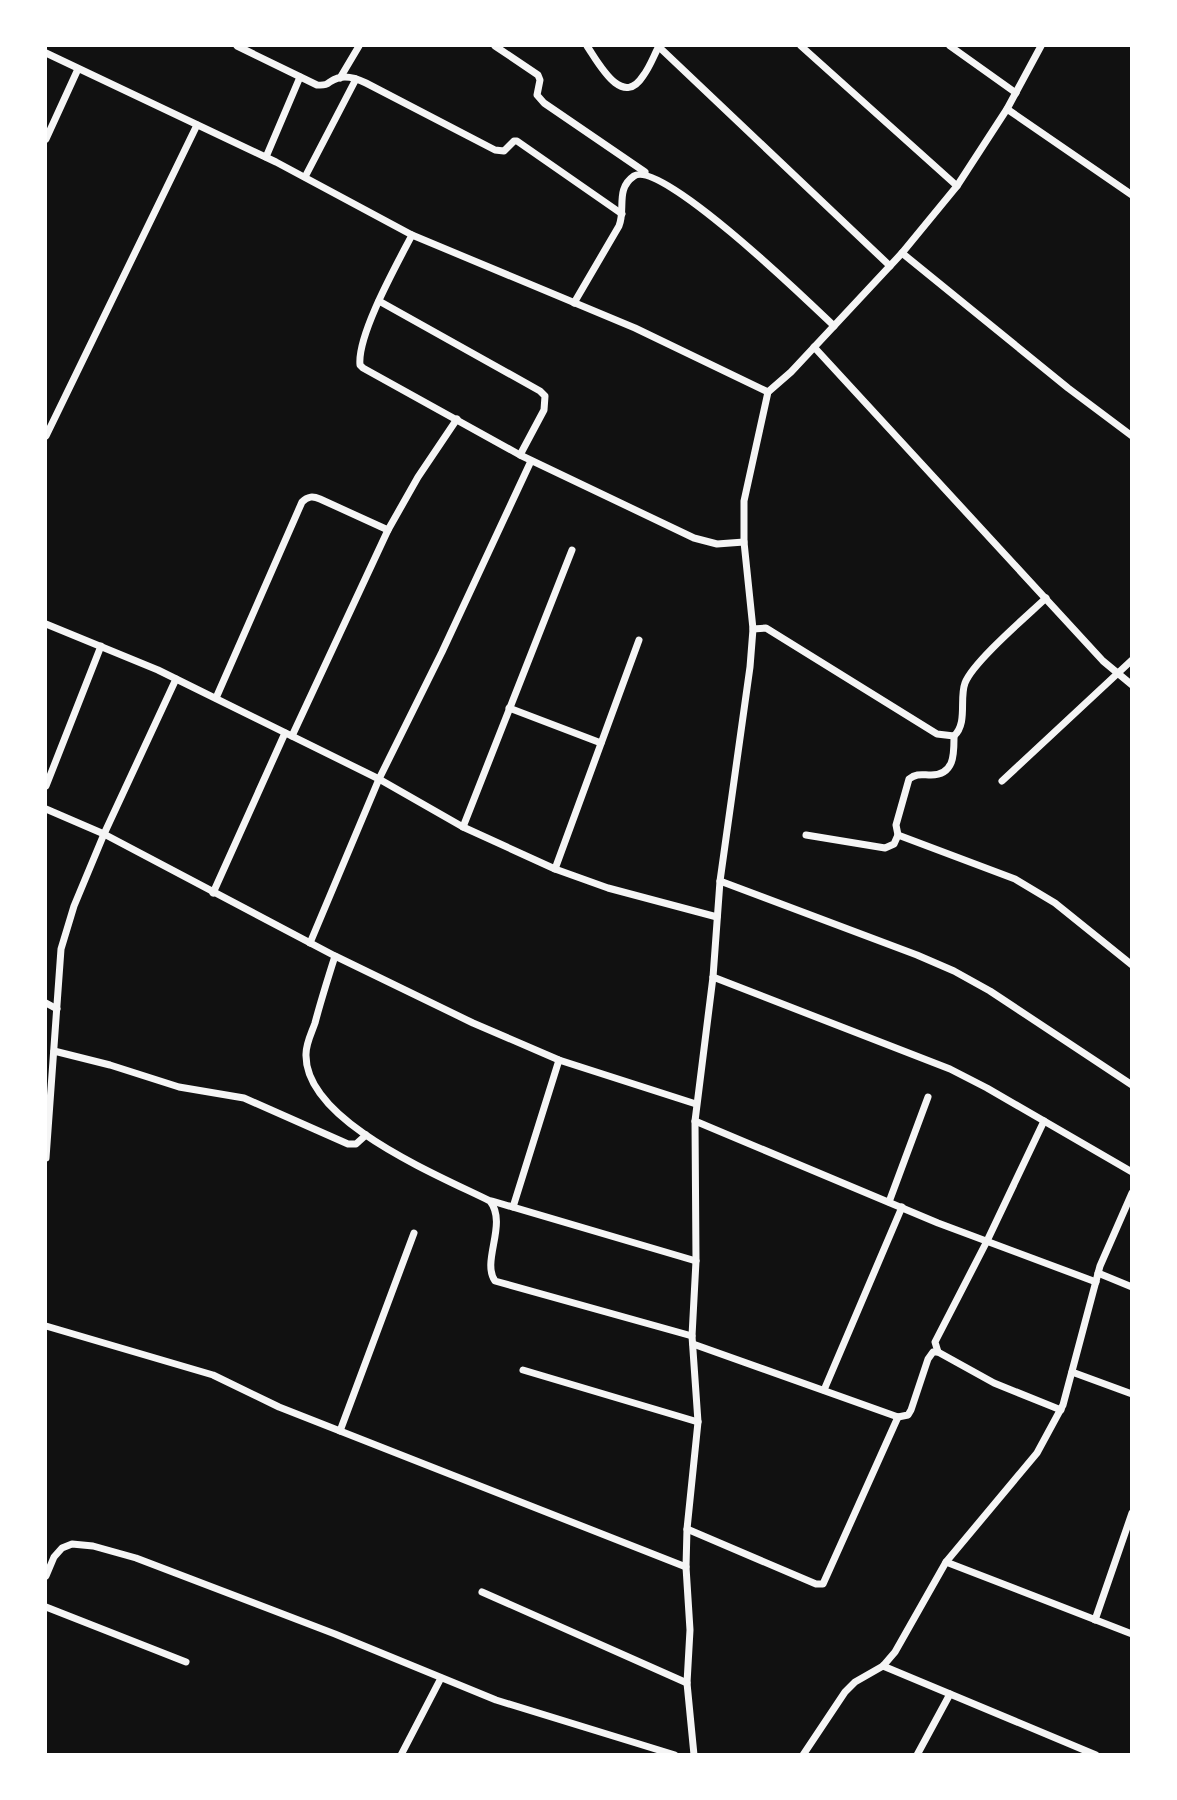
<svg xmlns="http://www.w3.org/2000/svg" width="1177" height="1800" viewBox="0 0 1177 1800" font-family="Helvetica,sans-serif">
<style>
.lines{fill:none;stroke-linecap:round;stroke-linejoin:round}
.minor{stroke:#f5f5f5;stroke-width:7}
</style>
<rect width="100%" height="100%" fill="#111"/>
<g class="lines">
<g class="minor">
<path d="M237,46L317,85C331,86 327,81 338,78C347,75 358,79 366,83L495,150L504,151L514,141H517L622,214"/>
<path d="M495,46L538,75L540,80L537,95L544,103L645,172"/>
<path d="M587,46C598,62 622,109 643,76C650,67 654,55 659,46"/>
<path d="M658,46L890,266"/>
<path d="M801,46L957,186"/>
<path d="M950,46L1016,93"/>
<path d="M46,53L276,162L412,235L635,328L768,392"/>
<path d="M340,78L359,46"/>
<path d="M1007,109L1132,195"/>
<path d="M46,139L78,69"/>
<path d="M266,157L300,77"/>
<path d="M305,177L356,79"/>
<path d="M412,235C397,264 357,335 360,365L363,368L520,455L694,538L717,544L744,542"/>
<path d="M902,253L1068,388L1132,436"/>
<path d="M379,301L540,391L545,396L544,410L520,455"/>
<path d="M574,303L619,226C626,209 615,189 634,176C660,158 810,303 834,326"/>
<path d="M814,347L1103,661L1132,685"/>
<path d="M46,436L197,125"/>
<path d="M46,624L158,670L379,779L463,827L555,869L608,888L717,917"/>
<path d="M753,629L766,628L937,734L954,736C968,723 959,699 965,683C973,662 1027,616 1046,598"/>
<path d="M216,698L302,502C308,496 313,496 320,499L388,530"/>
<path d="M509,708L601,743"/>
<path d="M292,736L388,530L418,477L457,419"/>
<path d="M954,736C954,753 955,775 931,775C922,775 917,773 909,779L896,825L898,835L1015,879L1055,903L1132,965"/>
<path d="M1002,781L1132,660"/>
<path d="M46,786L101,646"/>
<path d="M46,809L104,834L335,956L473,1023L559,1060L696,1104"/>
<path d="M463,827L572,550"/>
<path d="M806,835L885,848L894,844L898,835"/>
<path d="M555,869L639,640"/>
<path d="M720,881L917,955L954,971L990,991L1132,1085"/>
<path d="M213,893L285,733"/>
<path d="M310,943L379,779L442,652L531,461"/>
<path d="M335,956C328,978 321,1000 315,1023C312,1032 306,1043 306,1054C304,1121 438,1175 490,1201C508,1224 481,1261 495,1281L692,1336"/>
<path d="M713,977L950,1069L987,1088L1132,1172"/>
<path d="M46,1003L57,1009"/>
<path d="M54,1051L110,1065L179,1087L244,1098L348,1144H356L366,1135"/>
<path d="M695,1121L938,1223L1096,1282"/>
<path d="M46,1158L61,949L74,906L104,834L176,679"/>
<path d="M492,1201L696,1261"/>
<path d="M889,1202L928,1097"/>
<path d="M513,1207L559,1060"/>
<path d="M1098,1273L1132,1287"/>
<path d="M46,1326L213,1375L279,1407L686,1567"/>
<path d="M693,1344L898,1417L908,1415L911,1410L928,1359L933,1352H938L994,1383L1061,1410"/>
<path d="M938,1352L935,1342L987,1241L1044,1121"/>
<path d="M523,1370L698,1422"/>
<path d="M1072,1372L1132,1394"/>
<path d="M824,1390L902,1207"/>
<path d="M340,1431L414,1233"/>
<path d="M687,1529L816,1584H823L898,1417"/>
<path d="M946,1562L1132,1634"/>
<path d="M46,1576L54,1557L62,1548L72,1544L93,1546L136,1558L335,1634L496,1700L675,1755"/>
<path d="M482,1592L687,1683"/>
<path d="M46,1607L186,1662"/>
<path d="M1095,1620L1132,1513"/>
<path d="M883,1666L1096,1755"/>
<path d="M401,1755L441,1678"/>
<path d="M694,1755L687,1683L690,1630L686,1567L687,1529L698,1422L692,1336L696,1261L695,1121L713,977L720,881L750,667L753,629L744,542V501L768,392L791,372L902,253L957,186L1007,109L1041,46"/>
<path d="M803,1755L845,1692L855,1682L883,1666L895,1652L946,1562L1037,1453L1063,1405L1100,1266L1132,1193"/>
<path d="M917,1755L950,1694"/>
</g>
</g>
<rect width="1177" height="1800" fill="none" stroke="#ffffff" stroke-width="94"/>
</svg>
